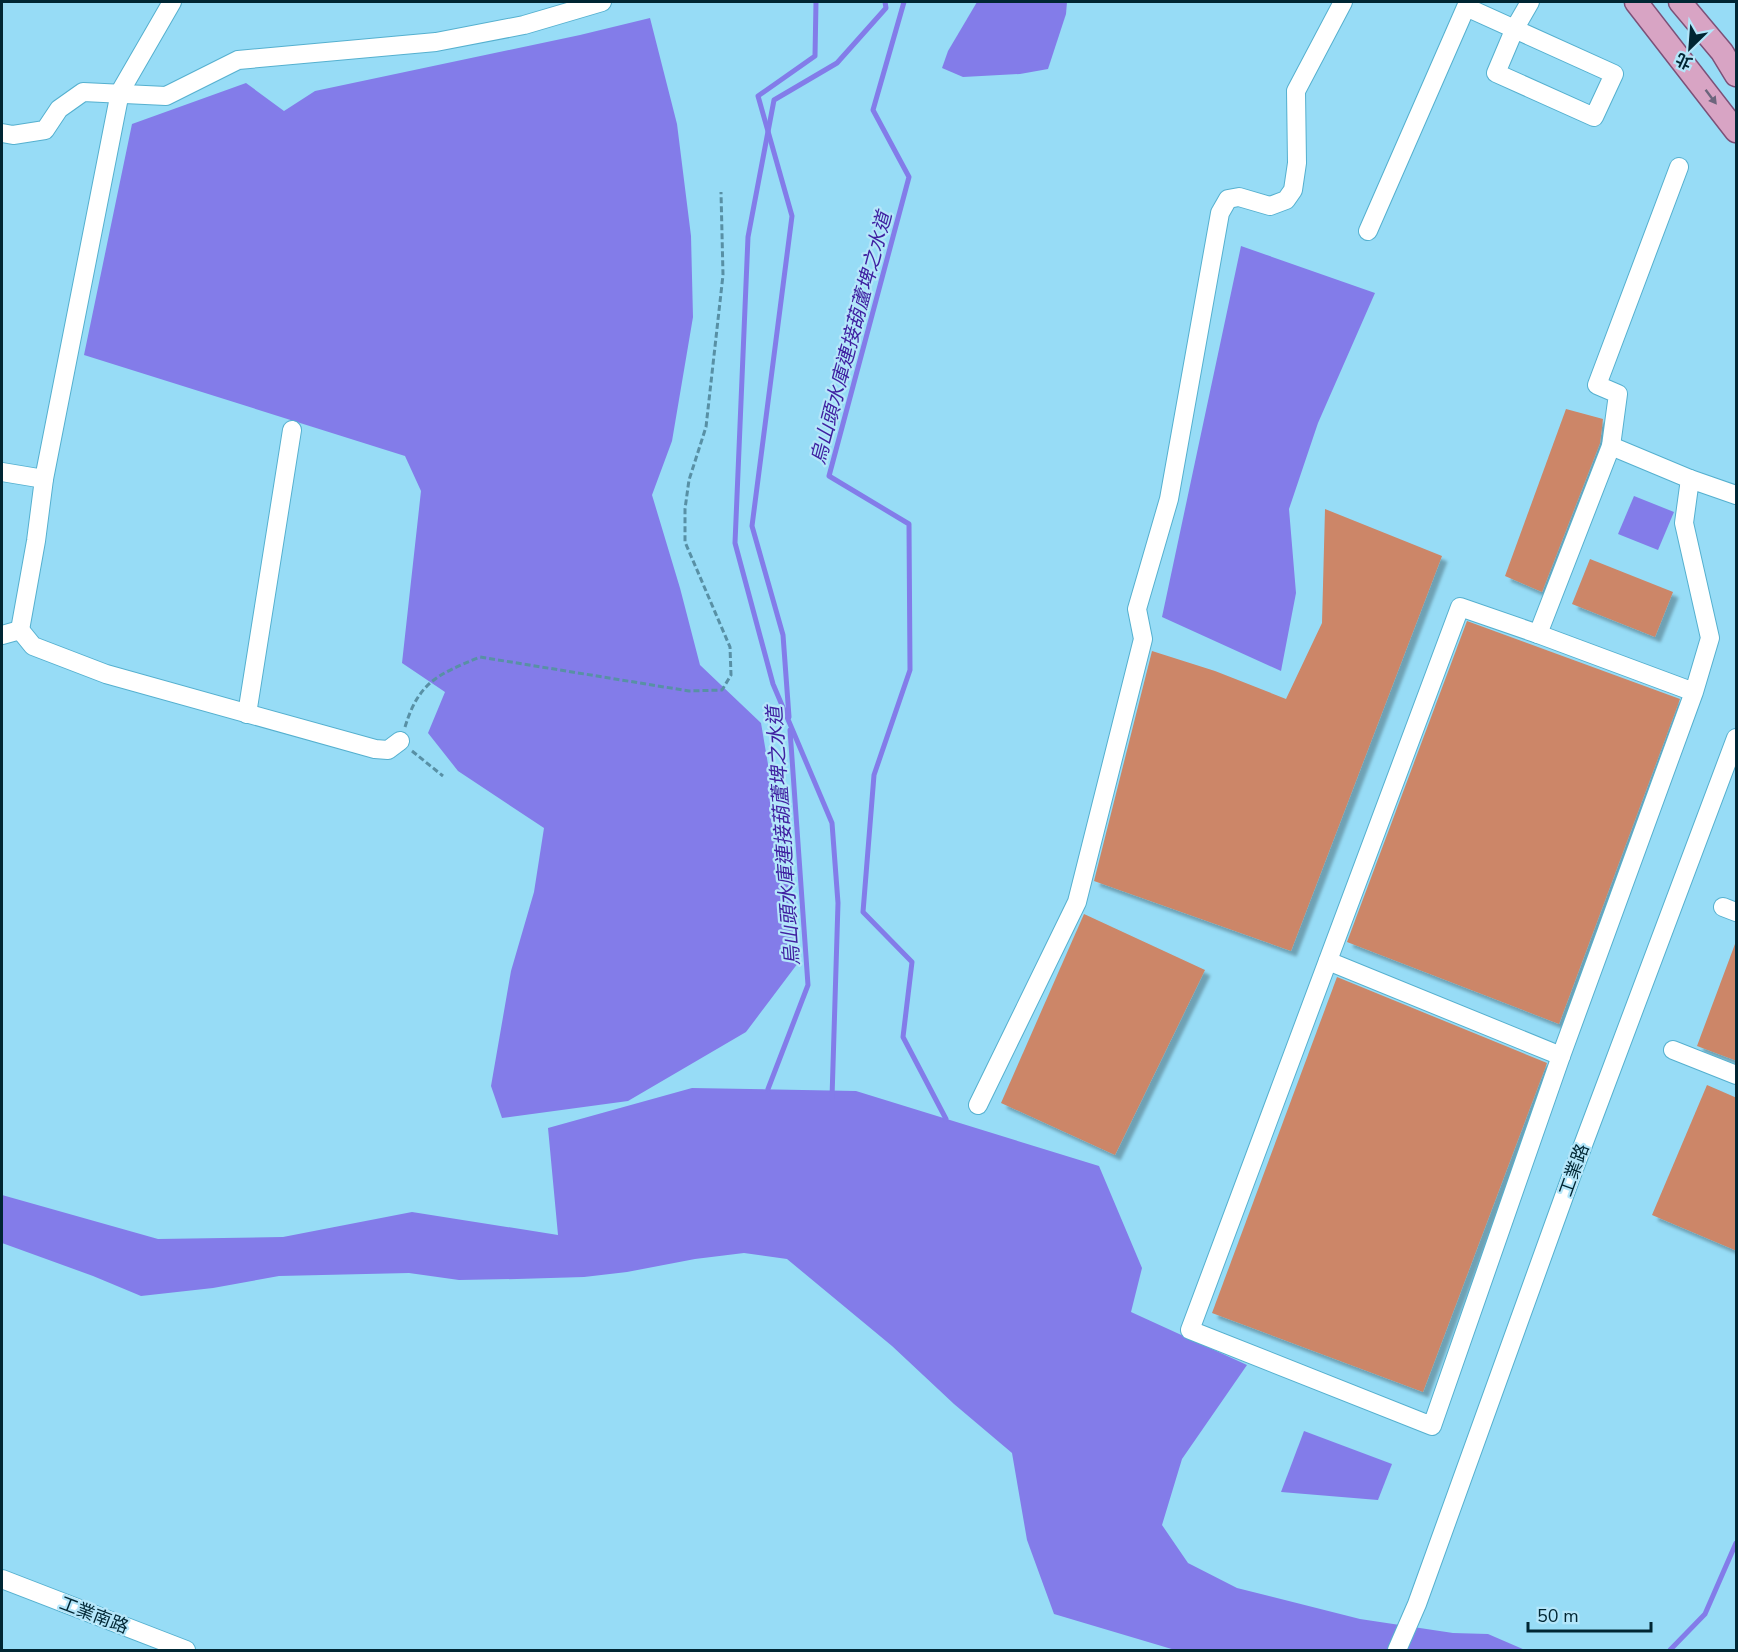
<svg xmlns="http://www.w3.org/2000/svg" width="1738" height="1652" viewBox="0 0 1738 1652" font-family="'Nunito Sans','Noto Sans TC',sans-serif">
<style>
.water{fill:#837ce9}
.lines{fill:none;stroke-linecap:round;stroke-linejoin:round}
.stream{stroke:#837ce9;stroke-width:5}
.building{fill:#cc8667;filter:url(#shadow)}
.minor-casing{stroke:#55b0cf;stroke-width:20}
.major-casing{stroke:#7c5178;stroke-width:25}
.path{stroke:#5890a5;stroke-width:3;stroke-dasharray:6 3;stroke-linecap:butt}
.minor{stroke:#fff;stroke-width:18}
.major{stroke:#d8a4c4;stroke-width:22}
.oneway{fill:#6c657c}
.labels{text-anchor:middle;stroke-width:4.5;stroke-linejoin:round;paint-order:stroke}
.street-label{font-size:18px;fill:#002633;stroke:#b4e6fa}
.water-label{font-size:20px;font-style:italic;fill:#3f20a1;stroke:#b4e6fa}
</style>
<defs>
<filter id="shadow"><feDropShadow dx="5.5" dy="5.5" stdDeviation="1.5" flood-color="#0004"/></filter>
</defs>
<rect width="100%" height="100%" fill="#97dcf6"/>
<g class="water">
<path d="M977,2H1067L1066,14L1048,69L1020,74L963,77L942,68L948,51Z"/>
<path d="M650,18L677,124L691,236L693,317L672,441L652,495L680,588L700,665L761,723L801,959L746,1032L628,1101L502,1118L491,1086L511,971L534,892L544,828L458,771L428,733L445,692L402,663L421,491L405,456L84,355L132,124L246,83L284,111L315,91L580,35Z"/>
<path d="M1241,246L1375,293L1318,423L1289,509L1296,593L1281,671L1162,617Z"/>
<path d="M1634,496L1674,512L1658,550L1618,534Z"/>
<path d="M692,1088L856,1091L1099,1166L1142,1268L1131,1312L1247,1365L1182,1459L1162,1525L1188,1563L1237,1588L1360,1619L1453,1633L1488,1634L1525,1650H1175L1054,1614L1027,1540L1012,1453L954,1404L892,1346L787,1259L744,1253L695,1259L627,1272L584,1277L517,1279L459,1280L409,1273L279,1276L213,1288L141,1296L93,1276L2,1243V1195L158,1239L283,1237L412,1212L558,1235L548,1128Z"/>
<path d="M1304,1431L1392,1464L1378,1500L1281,1492Z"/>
</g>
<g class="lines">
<g class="stream">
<path d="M904,2L873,110L909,177L829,476L909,524L910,670L874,775L863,912L912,962L903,1037L946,1119"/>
<path d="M789,717L783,635L752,526L792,216L758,96L815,56L816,2"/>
<path d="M768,1089L808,985L790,730"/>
<path d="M832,1098L838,903L832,823L773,684L735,543L748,237L774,100L837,63L886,8L885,2"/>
<path d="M1670,1650L1705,1614L1736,1543"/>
</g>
</g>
<g class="building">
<path d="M1566,409L1603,419L1600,443L1542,592L1505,576Z"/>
<path d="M1325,509L1442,556L1291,951L1094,881L1152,651L1215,671L1286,699L1322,623Z"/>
<path d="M1590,559L1673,592L1655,637L1572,604Z"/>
<path d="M1467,621L1680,699L1559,1024L1347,942Z"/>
<path d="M1084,914L1205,970L1115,1155L1001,1103Z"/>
<path d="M1735,944H1737V1061L1697,1046Z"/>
<path d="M1337,977L1547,1063L1423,1392L1212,1313Z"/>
<path d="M1707,1085L1737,1098V1251L1652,1215Z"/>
</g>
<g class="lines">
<g class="minor-casing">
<g id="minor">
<path d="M2,133L13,135L45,130L59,109L83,92L166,96L238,60L436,42L524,25L602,2"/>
<path d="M1368,231L1466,7L1614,74L1594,117L1496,73L1515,28L1530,2"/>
<path d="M1611,446L1690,479"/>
<path d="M2,472L44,479"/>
<path d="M20,630L36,541L44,479L120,92L172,2"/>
<path d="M1538,634L1611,446L1618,394L1597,385L1679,167"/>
<path d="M2,635L20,630L33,646L106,674L375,749L388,750L400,741"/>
<path d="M1694,692L1538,634L1460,607L1190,1330L1432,1426L1561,1056L1694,692L1710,638L1684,523L1690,479L1736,495"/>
<path d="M247,714L292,430"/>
<path d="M1723,907L1736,912"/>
<path d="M1328,961L1561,1056"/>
<path d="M1673,1050L1736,1075"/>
<path d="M978,1105L1077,902L1143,639L1137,609L1169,499L1220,213L1228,199L1239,197L1270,206L1286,200L1293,190L1297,163L1296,91L1343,2"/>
<path d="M2,1579L186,1650"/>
<path d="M1397,1650L1417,1604L1571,1177L1736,738"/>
</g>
</g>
<g class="major-casing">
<g id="major">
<path d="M1636,2L1736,131"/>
<path d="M1680,2L1722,52L1736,75"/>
</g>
</g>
<g class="path">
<path d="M405,727C419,681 439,674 480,657L689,691L722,690L731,675L730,647L685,542V509L689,480L706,427L723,275L721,192"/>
<path d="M412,751L443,776"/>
</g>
<use href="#minor" class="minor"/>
<use href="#major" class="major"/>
</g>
<defs><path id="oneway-solid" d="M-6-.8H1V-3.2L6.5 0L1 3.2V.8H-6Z" transform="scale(1.5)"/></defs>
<use class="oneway" href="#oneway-solid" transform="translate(1711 97) rotate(53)"/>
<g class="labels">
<g class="street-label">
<text transform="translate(1574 1170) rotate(-70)" y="6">工業路</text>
<text transform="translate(94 1615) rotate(21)" y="6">工業南路</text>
</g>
<g class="water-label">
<text transform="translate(851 338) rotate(-75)" y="7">烏山頭水庫連接葫蘆埤之水道</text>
<text transform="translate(783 836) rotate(-94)" y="7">烏山頭水庫連接葫蘆埤之水道</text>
</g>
</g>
<rect width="1738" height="1652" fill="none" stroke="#002633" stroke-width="6"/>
<g transform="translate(1690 48) rotate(205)" stroke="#b4e6fa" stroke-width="4.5" paint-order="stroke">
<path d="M0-4.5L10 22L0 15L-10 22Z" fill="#002633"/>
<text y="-9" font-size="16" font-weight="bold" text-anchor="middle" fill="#002633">北</text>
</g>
<path d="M1528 1622v9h123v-9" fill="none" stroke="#002633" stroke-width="3"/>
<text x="1537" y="1622" font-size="18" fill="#002633" stroke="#b4e6fa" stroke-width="4.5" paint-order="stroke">50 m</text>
</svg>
